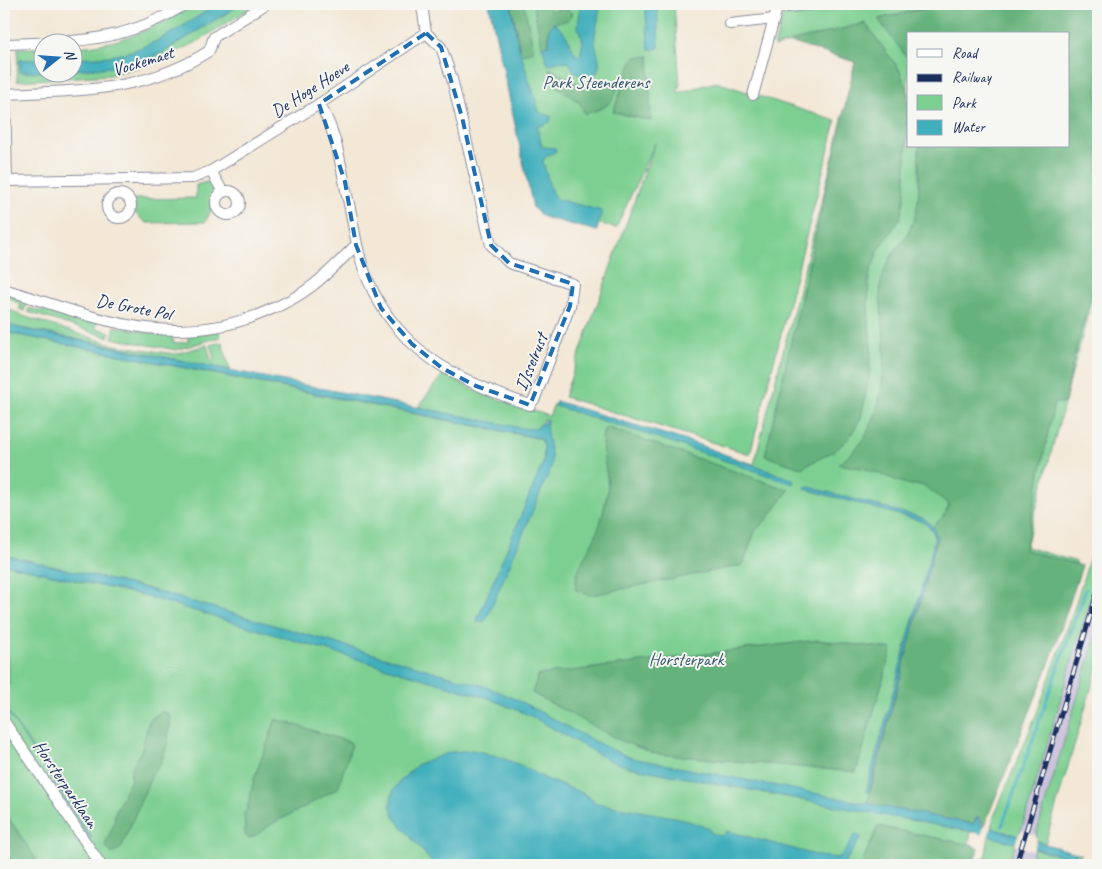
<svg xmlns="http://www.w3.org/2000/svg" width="1102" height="869" viewBox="0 0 1102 869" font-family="Caveat,sans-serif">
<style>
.industrial{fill:#c8bfd8}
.green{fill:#7dcf91;stroke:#4c7f78;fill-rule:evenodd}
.forest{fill:#66b27b;stroke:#40706c}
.water{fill:#40afbc;stroke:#2e6f8d}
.pier{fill:#f3e7d5}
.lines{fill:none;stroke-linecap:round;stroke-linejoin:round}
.stream{stroke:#40afbc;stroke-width:3}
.street-casing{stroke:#878b9a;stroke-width:12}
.street{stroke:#fff;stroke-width:10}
.rail-casing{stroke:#1b2f5e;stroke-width:5}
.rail{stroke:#f6f6f2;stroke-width:3;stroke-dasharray:9;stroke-linecap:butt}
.marked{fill:none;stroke:#1f6fb2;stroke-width:4;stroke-dasharray:10 6;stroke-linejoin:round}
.labels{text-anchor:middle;stroke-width:4;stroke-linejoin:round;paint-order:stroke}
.street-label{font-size:18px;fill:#1b2f5e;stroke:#f6f6f2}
.park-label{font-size:18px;fill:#34576b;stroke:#f6f6f2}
</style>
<rect width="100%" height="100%" fill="#f6f6f2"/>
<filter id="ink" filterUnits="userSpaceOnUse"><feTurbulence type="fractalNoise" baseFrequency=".02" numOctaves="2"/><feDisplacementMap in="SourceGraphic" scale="10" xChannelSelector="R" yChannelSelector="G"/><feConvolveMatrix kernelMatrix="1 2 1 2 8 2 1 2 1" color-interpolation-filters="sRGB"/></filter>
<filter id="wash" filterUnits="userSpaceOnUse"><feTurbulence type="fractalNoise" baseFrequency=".0096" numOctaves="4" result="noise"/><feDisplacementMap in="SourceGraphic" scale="20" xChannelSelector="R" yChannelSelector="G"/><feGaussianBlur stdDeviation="1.12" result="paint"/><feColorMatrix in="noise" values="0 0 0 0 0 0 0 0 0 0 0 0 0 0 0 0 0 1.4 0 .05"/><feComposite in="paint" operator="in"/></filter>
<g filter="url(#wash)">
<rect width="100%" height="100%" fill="#f3e7d5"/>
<g class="industrial">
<path d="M1098,554V665L1045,844L1036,840L1037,836L1020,830L1018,836L1005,832Z"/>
<path d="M1003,839L1043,850L1039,865H1004Z"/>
</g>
<g class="green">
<path d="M195,4H218C184,25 151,50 111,56C99,58 85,57 73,58L72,47C119,46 156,27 195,4Z"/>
<path d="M241,4H257L195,43L168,56L169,59L110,75L17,81L18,48H42V59L20,60L21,72H72L73,70L124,66L162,53Z"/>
<path d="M501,4H674L680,85L677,93L716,82L836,121L750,454L564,397L655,143L616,228L550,211Z"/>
<path d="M907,4L937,5L879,19L1098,4V276L1026,547L1077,562L1022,709L976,803L965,865H4V564L141,595L456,685L458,679L145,588L4,555V332L541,439L547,421L544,419L537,428L527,430L418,407L443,374L483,394L549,416L554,404L754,464L866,29L865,23L774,47L783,14ZM908,34H1068V146H908Z"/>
<path d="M206,182H209C216,195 213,210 205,222L146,223L136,214L134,199L196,198V185Z"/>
<path d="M4,292L28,300L24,311L19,309L21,305L7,297L4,298Z"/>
<path d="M46,305L98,321L95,328L110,332L108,337L28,312L29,308L44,312Z"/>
<path d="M4,307L23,316L114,345L175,354L207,345L211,360L214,359L210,345L222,342L230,370L11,326L4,323Z"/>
<path d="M115,326L150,333L173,335V343L188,342V335L219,331L220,337L176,350L112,338Z"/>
<path d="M1098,531V573L1024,822L1018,836L991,828L994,816L1037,713L1073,612Z"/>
<path d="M1098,629V665L1045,844L1036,840L1037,831Z"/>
<path d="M989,836L1016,843L1008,865L985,858Z"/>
<path d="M1034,849L1070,858L1076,855V853L1081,854L1079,862L1076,865L1056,863L1055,865H1028Z"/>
</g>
<g class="forest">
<path d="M511,4H524L534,51L521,54Z"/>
<path d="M533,4H547L551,11L564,8L572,13L568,20L553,23L549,30V45L542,46Z"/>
<path d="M945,4H1098V280H1095L1074,356L1065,403H1054L1025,550L1082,566L1049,664L984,826L977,817L973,824L867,804L936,542L933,527L945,514L949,504L923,485H909L866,469L838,464C882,436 887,375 883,327C882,311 878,294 882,278C888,254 905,243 913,222C922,197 918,171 919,146H1068V34H908V59L878,19Z"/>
<path d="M865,23L899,69L908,92L905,197L900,218L878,251L869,276L868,305L871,348L870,371L861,418L849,438L836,450L801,468L765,456L855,62L790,42Z"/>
<path d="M649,56L651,121L613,112L632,61L637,57Z"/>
<path d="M549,68L581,85L619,84C611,107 607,107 585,114L580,103L556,86Z"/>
<path d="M606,427L789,490L769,517L755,531L743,565L597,594L589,595L576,590C573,570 590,550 597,532C602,521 604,507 607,495C611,474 595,441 606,427Z"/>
<path d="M818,640L892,649L856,772L656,754L619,740L532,693L538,675Z"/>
<path d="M4,647L6,648C6,660 8,672 9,684L4,689Z"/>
<path d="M160,712H166L171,718L167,746L161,762L151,777L121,848L112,854L105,845L114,824L115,812L131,779V769L142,749L149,721Z"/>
<path d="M276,719L350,742L352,744L338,788C318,799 299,811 279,820C268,825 259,836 248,838L245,835L244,813L247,810L254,779Z"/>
<path d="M4,811L40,865H4Z"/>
<path d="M878,826L972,845L978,849L973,865H861Z"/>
</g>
<g class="water">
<path d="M218,4H241L162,53L124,66L73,70V58C85,57 99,58 111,56C151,50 184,25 218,4Z"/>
<path d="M489,4H511L517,41L538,108L540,113L551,116L550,122L537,127L542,147L555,148L556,151L544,158L543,162L552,193L557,199L602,211L597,231L543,217L533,208Z"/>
<path d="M581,4H599C600,16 597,23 595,35C593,50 606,63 594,76L588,78L575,73L570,63L561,61L548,65L542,46L549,45V30L553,23C571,32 569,52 580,57L583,41L578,27Z"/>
<path d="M645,4H657L659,48L649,50Z"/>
<path d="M42,59V72H20V60Z"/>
<path d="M4,323L22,329L527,429L537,428L547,419C544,437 554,450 551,468L486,620L478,623L477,620L543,463L544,446L540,438L4,332Z"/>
<path d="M556,401L694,443L794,480L793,484L662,439L555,406Z"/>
<path d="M806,486L922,518C932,524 937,530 936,542L869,792L866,791L934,542C935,531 930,526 921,521L805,489Z"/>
<path d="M4,555L145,588L481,685C534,703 579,738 632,758L973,824L978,817L981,825L1076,853V857L1070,858L978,833L628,767L608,760L533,717L488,698L141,595L4,564Z"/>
<path d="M4,706L92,838H90Z"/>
<path d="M473,750L497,756L520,765L548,780L583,793L596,803L679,818L709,828L711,833L722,836L727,831L819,856L838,858C848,852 849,841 856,834L861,838L843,865H434L395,818L390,805L393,791L401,780L418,764L451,752Z"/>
</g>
<g class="pier">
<path d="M985,823L991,826L988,838L981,836Z"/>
<path d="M1019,833L1037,838L1033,851L1015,845Z"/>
</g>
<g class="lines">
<path class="stream" d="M1002,826L1086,589"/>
</g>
</g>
<g filter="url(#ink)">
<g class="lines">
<g class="street-casing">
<g id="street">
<path d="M420,4L423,12L426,33"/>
<path d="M777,4V8L818,4"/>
<path d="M730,24L774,19"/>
<path d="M4,44C77,41 121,44 186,4"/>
<path d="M4,58L7,181"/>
<path d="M5,94C78,90 144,93 209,51L214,37L266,4"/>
<path d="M753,95L777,8"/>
<path d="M319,104C336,129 341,166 347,195C354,223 356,253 368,280C398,352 460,382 530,405L535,398L570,306L573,284L509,263L491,245L452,79L441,47L426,33"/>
<path d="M211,171L223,192"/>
<path d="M4,183L7,181L193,178L211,171L319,104L426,33"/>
<circle cx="228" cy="203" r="12"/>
<circle cx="119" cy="206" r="12"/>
<path d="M4,289C94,317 172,352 265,312C282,305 298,297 312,286C328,274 342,259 356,245"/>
<path d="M4,721L101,865"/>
</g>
</g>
<use href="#street" class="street"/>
<g class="rail-casing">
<path id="rail" d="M1016,865L1098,590"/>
</g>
<use href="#rail" class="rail"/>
</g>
</g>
<path class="marked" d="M426,33L441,47L462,117L491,245L509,263L573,284L570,306L530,405L476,386L442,368L412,344L381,308L356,245L345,182L319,104Z"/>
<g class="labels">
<g class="street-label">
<text transform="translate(143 61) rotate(-17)" y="6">Vockemaet</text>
<text transform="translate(310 89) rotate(-33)" y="6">De Hoge Hoeve</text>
<text transform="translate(134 307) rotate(11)" y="6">De Grote Pol</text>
<text transform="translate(531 362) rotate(-68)" y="6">IJsselrust</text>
<text transform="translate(66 784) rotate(56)" y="6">Horsterparklaan</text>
</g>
<g class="park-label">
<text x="596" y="88">Park Steenderens</text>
<text x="686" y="665">Horsterpark</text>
</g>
</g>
<rect width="1102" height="869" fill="none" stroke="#f6f6f2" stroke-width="20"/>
<rect x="907" y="32" width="162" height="115" fill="#f6f6f2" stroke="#9ea6b7"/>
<rect x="917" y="49" width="25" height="8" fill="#ffffff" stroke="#9ea6b7"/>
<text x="952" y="58" font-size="15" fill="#1b2f5e">Road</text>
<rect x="917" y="74" width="25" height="8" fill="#1b2f5e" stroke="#9ea6b7"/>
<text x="952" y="82" font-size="15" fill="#1b2f5e">Railway</text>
<rect x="917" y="95" width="25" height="15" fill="#7dcf91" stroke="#9ea6b7"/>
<text x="952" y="108" font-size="15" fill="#1b2f5e">Park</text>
<rect x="917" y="120" width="25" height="15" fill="#40afbc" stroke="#9ea6b7"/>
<text x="952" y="132" font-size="15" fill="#1b2f5e">Water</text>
<g transform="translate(58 58) rotate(73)"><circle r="24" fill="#f6f6f2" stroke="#9ea6b7"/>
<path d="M0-4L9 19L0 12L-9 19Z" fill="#1f6fb2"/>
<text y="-8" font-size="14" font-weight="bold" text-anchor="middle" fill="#1b2f5e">N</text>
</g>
</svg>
